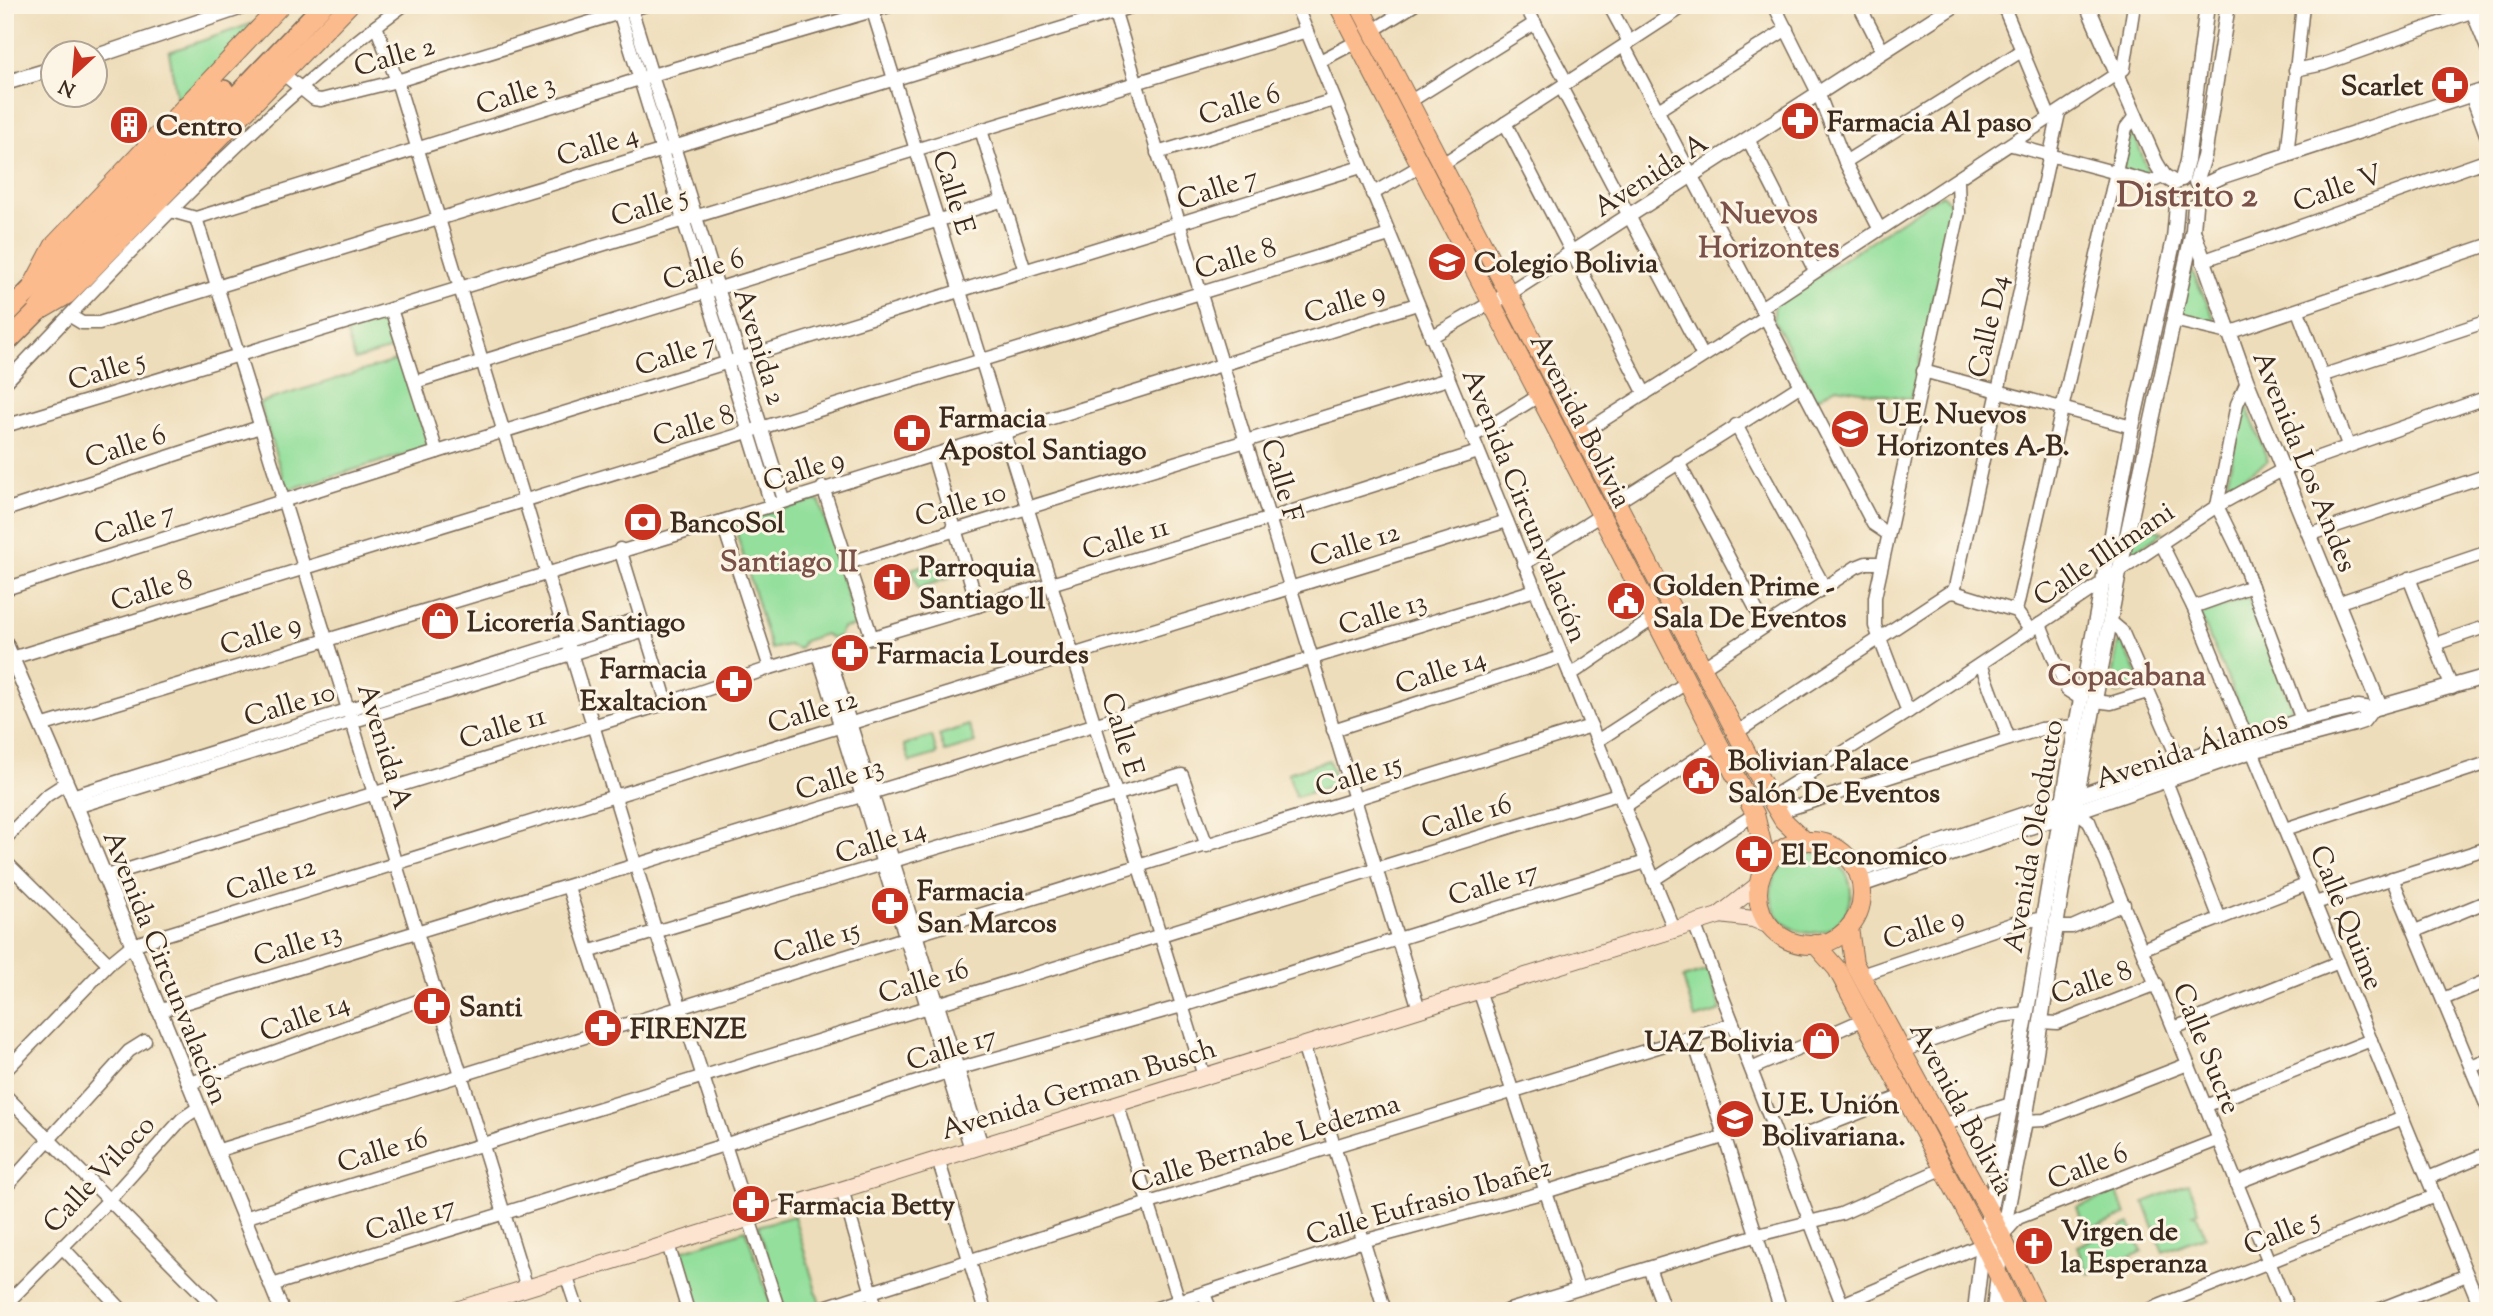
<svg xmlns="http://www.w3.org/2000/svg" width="2493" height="1316" viewBox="0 0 2493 1316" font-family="'Sorts Mill Goudy',serif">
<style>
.green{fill:#93df9b;stroke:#67845c;stroke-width:2}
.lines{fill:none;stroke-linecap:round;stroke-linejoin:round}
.minor-casing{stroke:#7a6955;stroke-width:15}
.tertiary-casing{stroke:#7a6955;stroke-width:17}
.secondary-casing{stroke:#7a6955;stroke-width:18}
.primary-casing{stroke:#7a6955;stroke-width:20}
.trunk-casing{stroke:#7a6955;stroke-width:22}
.minor{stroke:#fff;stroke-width:12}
.tertiary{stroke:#fff;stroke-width:14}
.secondary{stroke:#fde4d1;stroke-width:16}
.primary{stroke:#fbbb8d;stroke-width:18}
.trunk{stroke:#fbbb8d;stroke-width:19}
.labels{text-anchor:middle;stroke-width:6;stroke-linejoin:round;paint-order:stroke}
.street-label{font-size:28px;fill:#3b2a1e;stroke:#fcf5e5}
.poi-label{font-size:28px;font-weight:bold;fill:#3b2a1e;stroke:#fcf5e5;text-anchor:start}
.neighbourhood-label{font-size:30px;font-weight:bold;fill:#7b5249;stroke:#fcf5e5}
.district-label{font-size:35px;font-weight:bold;fill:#7b5249;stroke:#fcf5e5}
</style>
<rect width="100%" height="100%" fill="#fcf5e5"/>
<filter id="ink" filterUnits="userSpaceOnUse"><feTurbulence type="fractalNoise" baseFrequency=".0143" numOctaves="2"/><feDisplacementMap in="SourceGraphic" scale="14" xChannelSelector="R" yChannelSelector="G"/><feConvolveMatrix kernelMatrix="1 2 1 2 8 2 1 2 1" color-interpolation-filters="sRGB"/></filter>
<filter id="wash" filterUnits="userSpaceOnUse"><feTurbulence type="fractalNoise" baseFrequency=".00686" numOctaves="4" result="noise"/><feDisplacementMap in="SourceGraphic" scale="28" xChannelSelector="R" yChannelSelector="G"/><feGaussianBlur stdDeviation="1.57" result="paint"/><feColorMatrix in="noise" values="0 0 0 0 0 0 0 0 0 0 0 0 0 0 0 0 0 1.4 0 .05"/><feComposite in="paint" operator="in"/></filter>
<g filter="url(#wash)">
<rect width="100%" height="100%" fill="#eeddba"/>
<g class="green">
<path d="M257,22L178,106L169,52Z"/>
<path d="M2132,129L2151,179L2123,170Z"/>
<path d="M1942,194L1954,207L1911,399L1836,387L1816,399L1774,321V305Z"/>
<path d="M2191,269L2217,324L2179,316Z"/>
<path d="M389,319L398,347L355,360L346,332Z"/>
<path d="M401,359L429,447L287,490L259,403Z"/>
<path d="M2244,399L2268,461L2226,488Z"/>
<path d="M815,500L820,502L856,626L843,628L838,637L831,638L825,634L804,641L799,649L788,645L771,649L735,528L739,521Z"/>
<path d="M2137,524L2163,532L2129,555Z"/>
<path d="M942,559L949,578L918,588L912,569Z"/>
<path d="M2248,597L2294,713L2250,731L2200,615Z"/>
<path d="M2121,641L2142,683L2118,694L2110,689L2118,643Z"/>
<path d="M969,725L975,743L945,752L939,735Z"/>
<path d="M932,736L937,754L910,762L904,745Z"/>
<path d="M1329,760L1337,784L1296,797L1288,773Z"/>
<circle cx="1811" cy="893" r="40"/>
<path d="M1709,970L1721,1011L1695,1019L1683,978Z"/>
<path d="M1905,1072L1980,1219L1974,1222L1899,1075Z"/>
<path d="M2189,1184L2199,1211L2192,1214L2196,1213L2205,1236L2163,1252L2144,1202Z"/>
<path d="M2117,1192L2126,1215L2086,1231L2077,1207Z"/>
<path d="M794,1216L820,1304L798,1311H785L758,1226Z"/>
<path d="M2130,1224L2142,1252L2088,1274L2077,1246Z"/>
<path d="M746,1230L773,1311H695L676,1253Z"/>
</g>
</g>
<g filter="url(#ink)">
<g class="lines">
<g class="minor-casing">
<g id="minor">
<path d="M617,5L771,504"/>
<path d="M630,5L784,500"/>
<path d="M871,5L1204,1076"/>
<path d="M1296,5L1674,929"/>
<path d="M1525,5L1567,83"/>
<path d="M1609,5L1629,42"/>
<path d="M1774,5L1819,95L1845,162L1879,228"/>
<path d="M1859,5L1882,50"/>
<path d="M2003,5L2050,118"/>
<path d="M1113,6L1419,1009"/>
<path d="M2470,6L2488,51"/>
<path d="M376,26L397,81L656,932L779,1311"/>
<path d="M1372,31L1414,5"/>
<path d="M1624,46L1873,524L1888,534"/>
<path d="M1320,61L1358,41"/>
<path d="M2295,70L2324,64L2488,6"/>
<path d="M282,73L314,99L321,100L397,81L646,5"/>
<path d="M1561,87L1703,356"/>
<path d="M2471,94L2488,140"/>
<path d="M1409,102L1535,23"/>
<path d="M1658,110L1787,29"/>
<path d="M1505,123L1645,394"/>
<path d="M981,130L1025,271"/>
<path d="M1748,139L1815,271"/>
<path d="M2012,145L2151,182L2164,176"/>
<path d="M1157,153L1334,100"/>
<path d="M2287,156L2303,5"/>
<path d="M1845,162L2023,50"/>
<path d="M1441,165L1686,5"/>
<path d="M1372,194L1422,165"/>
<path d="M152,209L171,211L196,218L652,75L893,5"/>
<path d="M196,218L527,1288"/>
<path d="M2202,261L2488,160"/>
<path d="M1762,307L2124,69L2134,5"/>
<path d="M391,309L437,452"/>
<path d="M2298,311L2348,445"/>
<path d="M72,317L82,323H99L1137,5"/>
<path d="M2173,320L2228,333L2488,245"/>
<path d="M1431,337L1492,302"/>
<path d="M1923,371L2132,427"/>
<path d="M2324,375L2488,321"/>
<path d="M415,382L1004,200"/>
<path d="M2247,382L2237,404L2217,506L2238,549L2302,720"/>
<path d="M5,383C128,254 260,110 404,5"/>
<path d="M1736,425L1825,588"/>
<path d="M5,426L1307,31"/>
<path d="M1580,435L1767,316"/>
<path d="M1472,437L1540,395"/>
<path d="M933,455L978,606"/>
<path d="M1678,462L1765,626"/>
<path d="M823,487L872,638"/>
<path d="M1616,503L1801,385"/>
<path d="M5,510L260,427"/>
<path d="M722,521L770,668"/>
<path d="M2309,535L2488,475"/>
<path d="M2162,545L2193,607L2482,1311"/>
<path d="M620,549L667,703"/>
<path d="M848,563L1448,379"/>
<path d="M1524,564L1601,515"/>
<path d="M2409,578L2452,688"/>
<path d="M5,589L437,452L1361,167"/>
<path d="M1954,592L2059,113"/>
<path d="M2337,603L2488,552"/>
<path d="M2193,607L2252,586"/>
<path d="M2016,611L2126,128L2136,115"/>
<path d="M2110,621L2122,631L2179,761"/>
<path d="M2040,624L2067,690L2081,699"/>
<path d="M2435,644L2488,626"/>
<path d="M828,652L982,1146"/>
<path d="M818,654L971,1149"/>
<path d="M12,658L1389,235"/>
<path d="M1981,664L2009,739"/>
<path d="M1702,668L1856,567L1866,563H1882"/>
<path d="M1570,675L1654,618"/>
<path d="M2482,678L2488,692"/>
<path d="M2095,701L2111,703L2147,692"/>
<path d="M1908,712L1875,626V597L1959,213L1958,180"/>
<path d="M41,726L722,521L1417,304"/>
<path d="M1333,730L1562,657"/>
<path d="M1736,733L1948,593L1954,592L2016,611L2031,631"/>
<path d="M1597,741L1686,683"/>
<path d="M1805,777L1817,800"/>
<path d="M2166,781L2220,919"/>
<path d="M72,796L641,618"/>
<path d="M1770,798L1908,712L2217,506L2282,470L2488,397"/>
<path d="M76,807L645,631"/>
<path d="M1624,807L1718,744"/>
<path d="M2075,810L2089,821L2289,1311"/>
<path d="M1779,812L2041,729L2076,726"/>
<path d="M2285,829L2488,763"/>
<path d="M5,839L46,796L66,783"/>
<path d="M5,861L109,964"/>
<path d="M103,877L667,703L770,668L1268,519L1478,452"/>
<path d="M2392,878L2488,1109"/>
<path d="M1653,880L1755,814"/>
<path d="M568,887L613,1027"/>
<path d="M2315,903L2488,848"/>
<path d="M1694,923L1842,1304"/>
<path d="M2056,927H2072L2124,904"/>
<path d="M2415,931L2488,901"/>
<path d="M2142,949L2308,884"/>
<path d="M591,951L1182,775L1207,846"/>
<path d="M1861,975L2017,922L2042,919"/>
<path d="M1479,990L1578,1289"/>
<path d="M2443,999L2488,980"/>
<path d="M158,1011L1535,590"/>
<path d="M2041,1022L2057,1023L2157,984"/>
<path d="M2174,1028L2339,962"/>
<path d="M1692,1036L1781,1311"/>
<path d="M1303,1045L1385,1311"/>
<path d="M1902,1051L2000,1016L2026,1013"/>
<path d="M2471,1067L2488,1060"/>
<path d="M1751,1069L1862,1020"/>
<path d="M5,1071L109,964L132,945L1507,521"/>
<path d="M188,1084L437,994"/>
<path d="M5,1095L219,1311"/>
<path d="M1117,1103L1179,1301"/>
<path d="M2205,1106L2371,1040"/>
<path d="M2025,1121L2044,1120L2188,1064"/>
<path d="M1942,1125L2011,1104"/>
<path d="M1780,1144L1902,1096"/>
<path d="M216,1151L1591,726"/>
<path d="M938,1159L985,1311"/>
<path d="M2428,1178L2488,1153"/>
<path d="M2236,1183L2403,1118"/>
<path d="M5,1188L129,1051L145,1041"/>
<path d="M842,1189L877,1311"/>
<path d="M244,1218C702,1076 1160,934 1618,794"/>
<path d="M668,1244L688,1311"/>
<path d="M62,1247L123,1311"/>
<path d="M1649,1268L1665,1311"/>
<path d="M566,1275L578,1311"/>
<path d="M272,1285L724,1145L957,1069L1182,1006L1646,862"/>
<path d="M1204,1294L1211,1311"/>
<path d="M5,1305L111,1198L182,1119L198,1108"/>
<path d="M812,1311L1149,1203L1733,1024"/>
<path d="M1148,1311L1363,1241L1545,1192L1723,1137"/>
<path d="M1506,1311L1754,1236L1841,1214L1942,1169"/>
<path d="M1826,1311L2002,1236L2018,1218L2218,1140"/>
<path d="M2146,1311L2435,1196"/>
<path d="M2375,1311L2467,1275"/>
</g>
</g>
<g class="tertiary-casing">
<g id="tertiary">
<path d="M2087,5L2156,163L2164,176L2175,183"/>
<path d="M94,57L248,5"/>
<path d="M5,83L52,69"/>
<path d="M2182,179L2187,161L2207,5"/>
<path d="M2196,182L2204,157L2228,5"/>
<path d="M2200,187L2223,176L2488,89"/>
<path d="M2194,233L2247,382L2380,707"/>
<path d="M1500,299L1955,5"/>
<path d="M5,642L72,796L282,1311"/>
<path d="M1857,871L2302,720L2358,707L2372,709L2488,676"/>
<path d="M1861,885L2252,751L2354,724L2363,721L2372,709"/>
<path d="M1975,1311L1983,1243L2011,1104L2076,726L2132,427L2174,239L2177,205"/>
<path d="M1994,1311L2002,1236L2025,1121L2077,795L2119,573L2193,230L2195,206"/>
</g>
</g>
<g class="secondary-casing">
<g id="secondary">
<path d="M1720,915L1753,919L1770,926"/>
<path d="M453,1311L1718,916L1759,884"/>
</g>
</g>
<g class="primary-casing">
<g id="primary">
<path d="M1338,5L1755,814L1767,864"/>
<path d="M1359,5L1770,798L1783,820L1805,841"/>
<path d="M35,281L54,245L281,5"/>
<path d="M38,312L67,295L349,5"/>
<circle cx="1810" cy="893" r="52"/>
<path d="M1849,928L1854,963L1990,1213L2038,1311"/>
<path d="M1815,944L1837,969L1983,1243L2015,1311"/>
</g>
</g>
<g class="trunk-casing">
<g id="trunk">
<path d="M5,316L224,90"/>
<path d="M5,344L35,314L55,287L323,5"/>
</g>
</g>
<use href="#minor" class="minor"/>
<use href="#tertiary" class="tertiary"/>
<use href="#secondary" class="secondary"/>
<use href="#primary" class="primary"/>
<use href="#trunk" class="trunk"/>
</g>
</g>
<defs>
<g id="pharmacy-disc" transform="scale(2.0125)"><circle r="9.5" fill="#c8321e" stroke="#fcf5e5"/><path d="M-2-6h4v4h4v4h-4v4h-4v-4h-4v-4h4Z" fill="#fff"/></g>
<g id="building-disc" transform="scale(2.0125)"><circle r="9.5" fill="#c8321e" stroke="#fcf5e5"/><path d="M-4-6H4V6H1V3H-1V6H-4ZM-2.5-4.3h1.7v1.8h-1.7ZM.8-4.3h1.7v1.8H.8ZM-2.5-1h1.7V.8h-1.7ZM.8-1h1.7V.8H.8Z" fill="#fff"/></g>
<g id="school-disc" transform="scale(2.0125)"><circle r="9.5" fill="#c8321e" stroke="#fcf5e5"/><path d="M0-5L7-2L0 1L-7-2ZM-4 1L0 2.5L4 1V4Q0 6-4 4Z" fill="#fff"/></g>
<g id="bank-disc" transform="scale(2.0125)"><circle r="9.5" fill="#c8321e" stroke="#fcf5e5"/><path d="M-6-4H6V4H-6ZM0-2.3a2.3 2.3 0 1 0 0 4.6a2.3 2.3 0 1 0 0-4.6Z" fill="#fff"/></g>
<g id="church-disc" transform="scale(2.0125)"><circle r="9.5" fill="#c8321e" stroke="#fcf5e5"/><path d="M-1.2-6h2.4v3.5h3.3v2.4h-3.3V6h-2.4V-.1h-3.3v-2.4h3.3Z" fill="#fff"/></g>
<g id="civic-disc" transform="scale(2.0125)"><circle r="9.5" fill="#c8321e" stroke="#fcf5e5"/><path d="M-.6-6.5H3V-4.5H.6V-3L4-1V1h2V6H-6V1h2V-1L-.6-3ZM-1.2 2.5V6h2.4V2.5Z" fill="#fff"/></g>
<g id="shop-disc" transform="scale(2.0125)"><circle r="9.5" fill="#c8321e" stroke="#fcf5e5"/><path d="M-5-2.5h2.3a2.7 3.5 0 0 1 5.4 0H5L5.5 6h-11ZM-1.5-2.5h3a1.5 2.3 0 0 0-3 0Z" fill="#fff"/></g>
</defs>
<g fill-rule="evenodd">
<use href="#pharmacy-disc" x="2450" y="85"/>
<use href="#pharmacy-disc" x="1800" y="121"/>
<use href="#building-disc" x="129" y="125"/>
<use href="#school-disc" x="1447" y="262"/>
<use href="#school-disc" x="1850" y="429"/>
<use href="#pharmacy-disc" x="912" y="433"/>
<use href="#bank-disc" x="643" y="522"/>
<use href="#church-disc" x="892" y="582"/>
<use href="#civic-disc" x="1626" y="601"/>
<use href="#shop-disc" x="440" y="621"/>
<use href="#pharmacy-disc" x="850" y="653"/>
<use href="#pharmacy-disc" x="734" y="684"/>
<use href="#civic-disc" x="1701" y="776"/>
<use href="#pharmacy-disc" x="1754" y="854"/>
<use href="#pharmacy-disc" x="890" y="906"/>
<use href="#pharmacy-disc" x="432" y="1006"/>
<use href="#pharmacy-disc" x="603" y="1028"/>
<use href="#shop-disc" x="1821" y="1041"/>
<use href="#school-disc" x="1735" y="1119"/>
<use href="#pharmacy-disc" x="751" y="1204"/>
<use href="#church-disc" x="2034" y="1246"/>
</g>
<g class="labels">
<g class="street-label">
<text transform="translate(394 55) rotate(-16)" y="10">Calle 2</text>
<text transform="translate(515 93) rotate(-17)" y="10">Calle 3</text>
<text transform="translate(1239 103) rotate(-17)" y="10">Calle 6</text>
<text transform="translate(597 144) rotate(-17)" y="10">Calle 4</text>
<text transform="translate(1650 174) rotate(-33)" y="10">Avenida A</text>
<text transform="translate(1217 187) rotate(-18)" y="10">Calle 7</text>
<text transform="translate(2337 187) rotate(-19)" y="10">Calle V</text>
<text transform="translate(955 192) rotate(73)" y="10">Calle E</text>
<text transform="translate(649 205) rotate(-17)" y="10">Calle 5</text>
<text transform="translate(1235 257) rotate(-17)" y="10">Calle 8</text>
<text transform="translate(703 268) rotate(-17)" y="10">Calle 6</text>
<text transform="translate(1344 301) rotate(-17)" y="10">Calle 9</text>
<text transform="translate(1987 326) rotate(-78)" y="10">Calle D4</text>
<text transform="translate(761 346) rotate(73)" y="10">Avenida 2</text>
<text transform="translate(675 353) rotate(-18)" y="10">Calle 7</text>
<text transform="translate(106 369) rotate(-17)" y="10">Calle 5</text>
<text transform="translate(1582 420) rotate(63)" y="10">Avenida Bolivia</text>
<text transform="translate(693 424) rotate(-17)" y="10">Calle 8</text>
<text transform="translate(125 445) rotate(-18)" y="10">Calle 6</text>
<text transform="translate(2306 461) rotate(68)" y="10">Avenida Los Andes</text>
<text transform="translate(803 469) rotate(-18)" y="10">Calle 9</text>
<text transform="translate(1283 480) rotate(73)" y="10">Calle F</text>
<text transform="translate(960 503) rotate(-17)" y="10">Calle 10</text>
<text transform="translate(1526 505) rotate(68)" y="10">Avenida Circunvalación</text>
<text transform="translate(134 522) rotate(-18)" y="10">Calle 7</text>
<text transform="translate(1125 537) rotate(-17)" y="10">Calle 11</text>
<text transform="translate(1354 543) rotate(-17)" y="10">Calle 12</text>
<text transform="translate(2103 553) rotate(-34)" y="10">Calle Illimani</text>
<text transform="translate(151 589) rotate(-17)" y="10">Calle 8</text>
<text transform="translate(1382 612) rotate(-17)" y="10">Calle 13</text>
<text transform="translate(260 633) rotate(-17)" y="10">Calle 9</text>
<text transform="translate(1440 670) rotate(-18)" y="10">Calle 14</text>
<text transform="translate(289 703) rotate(-17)" y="10">Calle 10</text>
<text transform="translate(812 710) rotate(-17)" y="10">Calle 12</text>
<text transform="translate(502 726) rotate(-17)" y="10">Calle 11</text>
<text transform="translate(1124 734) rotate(73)" y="10">Calle E</text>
<text transform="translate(386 746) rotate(73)" y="10">Avenida A</text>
<text transform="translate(2191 748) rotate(-18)" y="10">Avenida Álamos</text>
<text transform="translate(1358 774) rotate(-17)" y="10">Calle 15</text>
<text transform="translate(839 777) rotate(-17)" y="10">Calle 13</text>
<text transform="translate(1466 815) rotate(-17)" y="10">Calle 16</text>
<text transform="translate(2032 836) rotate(-80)" y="10">Avenida Oleoducto</text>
<text transform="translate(880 840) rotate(-17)" y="10">Calle 14</text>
<text transform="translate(270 877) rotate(-17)" y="10">Calle 12</text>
<text transform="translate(1493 882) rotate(-17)" y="10">Calle 17</text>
<text transform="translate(2348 917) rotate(68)" y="10">Calle Quime</text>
<text transform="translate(1923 927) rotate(-18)" y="10">Calle 9</text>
<text transform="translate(816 940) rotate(-17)" y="10">Calle 15</text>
<text transform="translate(297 943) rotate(-17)" y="10">Calle 13</text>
<text transform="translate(167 967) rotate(68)" y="10">Avenida Circunvalación</text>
<text transform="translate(923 980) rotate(-17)" y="10">Calle 16</text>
<text transform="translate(2091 981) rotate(-19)" y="10">Calle 8</text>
<text transform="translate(304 1016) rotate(-20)" y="10">Calle 14</text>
<text transform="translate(951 1047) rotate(-17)" y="10">Calle 17</text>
<text transform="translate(2208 1048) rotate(68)" y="10">Calle Sucre</text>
<text transform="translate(1078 1088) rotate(-17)" y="10">Avenida German Busch</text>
<text transform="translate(1963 1108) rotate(62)" y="10">Avenida Bolivia</text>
<text transform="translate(1265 1142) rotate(-17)" y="10">Calle Bernabe Ledezma</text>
<text transform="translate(382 1149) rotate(-17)" y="10">Calle 16</text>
<text transform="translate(2087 1165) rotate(-21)" y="10">Calle 6</text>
<text transform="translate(98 1173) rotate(-47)" y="10">Calle Viloco</text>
<text transform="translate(1428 1200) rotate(-16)" y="10">Calle Eufrasio Ibañez</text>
<text transform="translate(410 1217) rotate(-17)" y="10">Calle 17</text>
<text transform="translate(2281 1231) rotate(-22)" y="10">Calle 5</text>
</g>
<g class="poi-label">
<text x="2423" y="95" text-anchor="end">Scarlet</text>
<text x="1827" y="131">Farmacia Al paso</text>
<text x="156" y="135">Centro</text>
<text x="1474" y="272">Colegio Bolivia</text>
<text x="1877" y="423">U_E. Nuevos<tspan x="1877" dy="32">Horizontes A-B.</tspan></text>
<text x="939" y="427">Farmacia<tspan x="939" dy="32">Apostol Santiago</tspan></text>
<text x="670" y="532">BancoSol</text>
<text x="919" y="576">Parroquia<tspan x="919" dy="32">Santiago ll</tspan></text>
<text x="1653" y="595">Golden Prime -<tspan x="1653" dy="32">Sala De Eventos</tspan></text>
<text x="467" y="631">Licorería Santiago</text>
<text x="877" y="663">Farmacia Lourdes</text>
<text x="707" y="678" text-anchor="end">Farmacia<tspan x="707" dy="32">Exaltacion</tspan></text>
<text x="1728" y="770">Bolivian Palace<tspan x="1728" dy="32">Salón De Eventos</tspan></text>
<text x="1781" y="864">El Economico</text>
<text x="917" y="900">Farmacia<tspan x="917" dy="32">San Marcos</tspan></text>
<text x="459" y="1016">Santi</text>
<text x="630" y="1038">FIRENZE</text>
<text x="1794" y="1051" text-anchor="end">UAZ Bolivia</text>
<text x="1762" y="1113">U_E. Unión<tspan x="1762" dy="32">Bolivariana.</tspan></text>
<text x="778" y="1214">Farmacia Betty</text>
<text x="2061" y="1240">Virgen de<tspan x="2061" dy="32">la Esperanza</tspan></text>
</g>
<g class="neighbourhood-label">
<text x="1769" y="223">Nuevos<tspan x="1769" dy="34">Horizontes</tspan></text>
<text x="789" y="571">Santiago II</text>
<text x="2127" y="685">Copacabana</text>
</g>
<g class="district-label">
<text x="2187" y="206">Distrito 2</text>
</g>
</g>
<rect width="2493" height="1316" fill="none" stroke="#fcf5e5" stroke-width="28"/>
<g transform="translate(74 74) rotate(206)"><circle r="33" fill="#fcf5e5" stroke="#afa495" stroke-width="2"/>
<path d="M0-5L12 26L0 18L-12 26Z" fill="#c8321e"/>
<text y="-10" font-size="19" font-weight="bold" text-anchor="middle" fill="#3b2a1e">N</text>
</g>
</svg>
